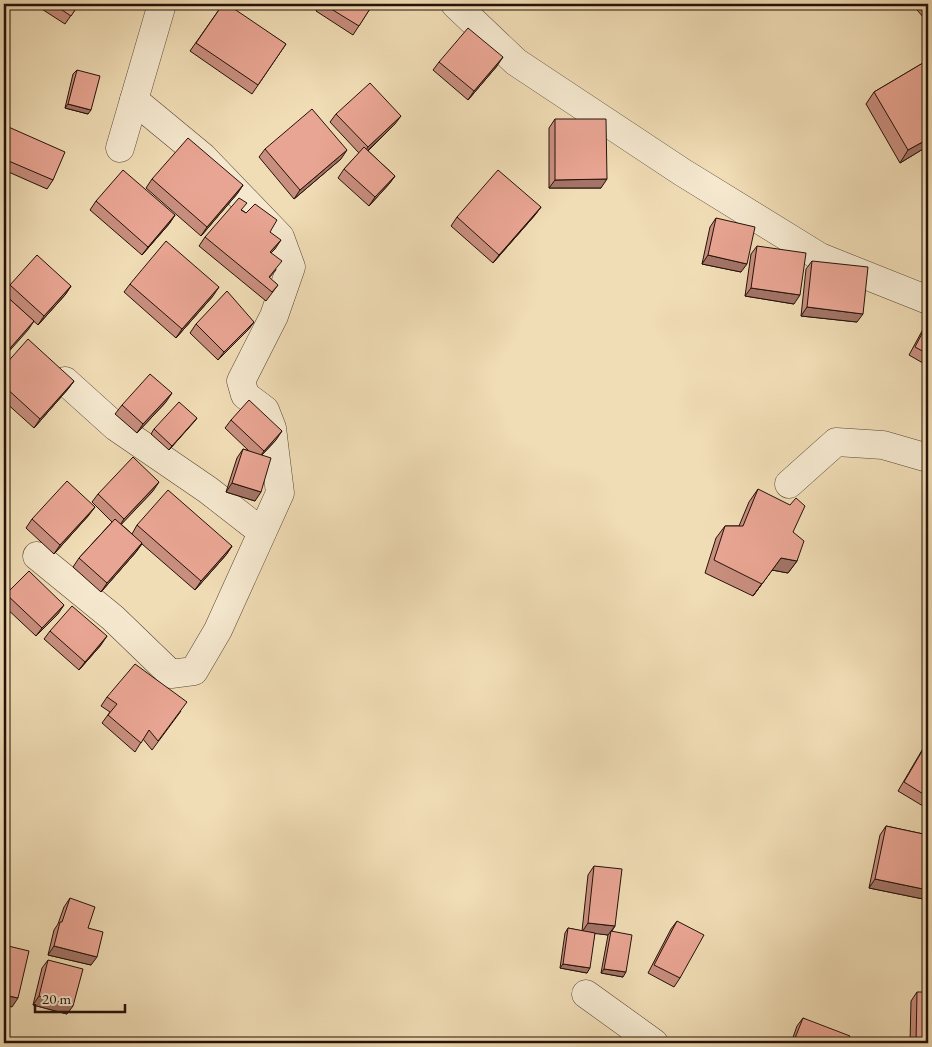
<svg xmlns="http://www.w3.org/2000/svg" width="932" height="1047" viewBox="0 0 932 1047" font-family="'EB Garamond',serif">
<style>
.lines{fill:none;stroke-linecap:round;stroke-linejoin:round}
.minor-casing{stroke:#574433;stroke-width:29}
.minor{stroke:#f5e8cf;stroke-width:28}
.wall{fill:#c88e7e;stroke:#241108}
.shaded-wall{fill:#a37467;stroke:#241108}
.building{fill:#e9a593;stroke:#241108}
</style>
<rect width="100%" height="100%" fill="#f0dcb5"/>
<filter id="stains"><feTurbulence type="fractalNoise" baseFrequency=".004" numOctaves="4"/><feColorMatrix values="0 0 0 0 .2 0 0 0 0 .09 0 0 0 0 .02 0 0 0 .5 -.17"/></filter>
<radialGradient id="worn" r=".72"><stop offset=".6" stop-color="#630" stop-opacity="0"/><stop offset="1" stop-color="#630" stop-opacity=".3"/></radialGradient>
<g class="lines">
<g class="minor-casing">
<g id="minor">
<path d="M455,4L516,62L682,172L820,257L928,300"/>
<path d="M120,148L162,4"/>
<path d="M65,381L116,427L208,490L262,532"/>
<path d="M789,484L836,442L883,445L928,458"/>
<path d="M37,556L113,618L171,674L194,671L218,630L280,493L272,428L265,410L245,395L241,381L274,316L291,267L280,237L203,157L134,100"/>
<path d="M586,994L654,1043"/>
</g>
</g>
<use href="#minor" class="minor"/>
</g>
<g class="wall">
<path d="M34,4H79L65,24Z"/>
<path d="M223,4L286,44L252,94L190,51Z"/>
<path d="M320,4H373L353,35L316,11Z"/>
<path d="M912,4H928V13L923,17Z"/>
<path d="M928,60V146L900,163L866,104L874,92Z"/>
<path d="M439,62L497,66L468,100L433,70Z"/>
<path d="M77,70L88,114L65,108L73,74Z"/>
<path d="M336,114L395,124L368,151L395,176L389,184L369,206L338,178L344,169L359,153L330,122Z"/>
<path d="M555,119L601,188H549V128Z"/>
<path d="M4,125L53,180L47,189L4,170Z"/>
<path d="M265,149L341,159L294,199L259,157Z"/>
<path d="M152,179L243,185L237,194L201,236L146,188Z"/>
<path d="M96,201L175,215L169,224L142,255L90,210Z"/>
<path d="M541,207L535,215L493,263L451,226L457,217Z"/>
<path d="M242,210L270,232L275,249L271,253L276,270L269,278L278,285L266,301L199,246L205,237Z"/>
<path d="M716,218L741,272L702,264L710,227Z"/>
<path d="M757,246L794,304L745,296L751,254Z"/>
<path d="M812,261L857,322L801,316L806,269Z"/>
<path d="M130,284L213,296L176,338L124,292Z"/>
<path d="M10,285L71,286L65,295L38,325L4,294Z"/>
<path d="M928,320V366L909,355Z"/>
<path d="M254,322L248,330L218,360L190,333L196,324Z"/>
<path d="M4,366L74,381L68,389L34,428L4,401Z"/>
<path d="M166,402L137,433L115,414L122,405Z"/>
<path d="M197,418L169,450L151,434L154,429Z"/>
<path d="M231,420L276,440L262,455L255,501L226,492L237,458L243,449L249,451L225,428Z"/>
<path d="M758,489L793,532L797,561L788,573L772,570L753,596L705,573L716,538L725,526H739L749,502Z"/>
<path d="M153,491L121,524L132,534L137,525L232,546L226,555L195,590L142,544L136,552L101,592L73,567L79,558L112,522L92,502L98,494Z"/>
<path d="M89,515L54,554L26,528L32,519Z"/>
<path d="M928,568V610H923L926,571Z"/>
<path d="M6,594L58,614L36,636L4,606V598Z"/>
<path d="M50,631L101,645L79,670L44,639Z"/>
<path d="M107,697L181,711L152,750L143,739L135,752L102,723L110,712L101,706Z"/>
<path d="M928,740V809L898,791Z"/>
<path d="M886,826L928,835V900L869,888L880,835Z"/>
<path d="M594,866L615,926L612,931L623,977L601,973L608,935L595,933L587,973L560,968L565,933L568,928L582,931L588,875Z"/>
<path d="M70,898L88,928L91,965L48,955L54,930L58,924L64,907Z"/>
<path d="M677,921L680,978L674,987L648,973L671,929Z"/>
<path d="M48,960L67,1014L33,1005L42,968Z"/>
<path d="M917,992L928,1043H910L911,1001Z"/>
<path d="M803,1018L847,1043H791L797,1026Z"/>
</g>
<g class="shaded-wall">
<path d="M928,10V13L923,17Z"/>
<path d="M503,57L497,66L468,100L474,91Z"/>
<path d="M68,104L91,110L88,114L65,108Z"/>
<path d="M401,116L395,124L362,156L368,147Z"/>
<path d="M928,139V146L900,163L908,150Z"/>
<path d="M347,150L341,159L294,199L300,190Z"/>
<path d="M395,176L389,184L369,206L375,197Z"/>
<path d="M607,179L601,188H549L555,180Z"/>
<path d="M243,185L237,194L201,236L207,227Z"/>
<path d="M541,207L535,215L493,263L499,255Z"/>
<path d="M175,215L169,224L142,255L148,247Z"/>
<path d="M281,240L275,249L264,260L270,252Z"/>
<path d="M708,255L747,264L741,272L702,264Z"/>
<path d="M71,286L65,295L38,325L44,316Z"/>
<path d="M219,287L213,296L176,338L182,329Z"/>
<path d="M751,288L800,295L794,304L745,296Z"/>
<path d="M807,307L863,314L857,322L801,316Z"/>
<path d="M34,321L28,330L4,357V355Z"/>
<path d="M254,322L248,330L218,360L224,352Z"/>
<path d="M74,381L68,389L34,428L40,419Z"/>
<path d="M172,393L166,402L137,433L143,424Z"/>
<path d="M197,418L194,422L169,450L172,446Z"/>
<path d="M282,431L276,440L258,459L264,451Z"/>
<path d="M159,482L153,491L118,528L124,519Z"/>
<path d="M232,483L261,492L255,501L226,492Z"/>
<path d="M95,507L89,515L54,554L60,545Z"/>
<path d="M142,543L136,552L101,592L107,583Z"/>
<path d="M232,546L226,555L195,590L201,581Z"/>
<path d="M781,558L797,561L788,573L772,570L753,596Z"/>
<path d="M928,603V610H923Z"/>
<path d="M64,605L58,614L36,636L42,628Z"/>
<path d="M107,636L101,645L79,670L85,662Z"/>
<path d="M875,879L928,890V900L869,888Z"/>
<path d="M588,923L615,926L608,935L582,932Z"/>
<path d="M54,946L97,957L91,965L48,955Z"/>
<path d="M563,964L590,968L587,973L560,968Z"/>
<path d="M604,969L626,972L623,977L601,973Z"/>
<path d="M4,995L18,998L12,1007L4,1005Z"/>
<path d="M39,996L73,1006L67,1014L33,1005Z"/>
</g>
<g class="building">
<path d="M53,4H79L71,16Z"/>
<path d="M223,4H227L286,44L258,85L196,43Z"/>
<path d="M323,4H373L359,26Z"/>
<path d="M468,28L503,57L474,91L439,62Z"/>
<path d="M928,60V139L908,150L874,92Z"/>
<path d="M77,70L100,76L91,110L68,104Z"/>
<path d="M370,83L401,116L368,147L336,114Z"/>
<path d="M312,109L347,150L300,190L265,149Z"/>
<path d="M555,119H606L607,179L555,180Z"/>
<path d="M4,125L65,152L53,180L4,159Z"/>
<path d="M188,138L243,185L207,227L152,179Z"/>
<path d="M364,147L395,176L375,197L344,169Z"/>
<path d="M123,170L175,215L148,247L96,201Z"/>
<path d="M498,170L541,207L499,255L457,217Z"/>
<path d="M239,198L247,203L241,210L246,213L255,204L277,220L270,232L281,240L270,252L282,261L269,277L278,285L272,292L205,237Z"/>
<path d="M716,218L755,227L747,264L708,255Z"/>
<path d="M166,241L219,287L182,329L130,284Z"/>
<path d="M757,246L806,253L800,295L751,288Z"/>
<path d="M37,255L71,286L44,316L10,285Z"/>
<path d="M812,261L868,267L863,314L807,307Z"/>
<path d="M227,291L254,322L224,352L196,324Z"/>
<path d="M4,294L34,321L4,355Z"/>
<path d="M928,322V354L915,347Z"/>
<path d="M28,339L74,381L40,419L4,386V366Z"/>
<path d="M150,374L172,393L143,424L122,405Z"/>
<path d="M249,400L282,431L264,451L231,420Z"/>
<path d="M179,402L197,418L172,446L154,429Z"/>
<path d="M243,449L271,458L261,492L232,483Z"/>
<path d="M133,457L159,482L124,519L98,494Z"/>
<path d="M67,481L95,507L60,545L32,519Z"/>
<path d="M758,489L790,505L796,498L805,506L793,532L804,541L797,561L781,558L762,584L714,560L725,526H743Z"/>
<path d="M168,490L232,546L201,581L137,525Z"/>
<path d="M115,519L142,543L107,583L79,558Z"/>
<path d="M29,571L64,605L42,628L6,594Z"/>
<path d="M72,606L107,636L85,662L50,631Z"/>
<path d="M135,664L187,702L158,741L149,730L141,743L108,715L117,704L107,697Z"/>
<path d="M928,741V797L904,782Z"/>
<path d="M886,826L928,835V890L875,879Z"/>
<path d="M594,866L622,869L615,926L588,923Z"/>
<path d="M70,898L95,907L88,928L103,932L97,957L54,946L60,922H62Z"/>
<path d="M677,921L704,935L680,978L654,965Z"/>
<path d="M568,928L595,933L590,968L563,964Z"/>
<path d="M611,931L632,935L626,972L604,969Z"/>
<path d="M4,945L29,951L18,998L4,995Z"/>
<path d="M48,960L83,969L73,1006L39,996Z"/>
<path d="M917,992H928V1043H916Z"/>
<path d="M803,1018L850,1036L847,1043H793Z"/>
</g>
<rect width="932" height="1047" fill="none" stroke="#f0dcb5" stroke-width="20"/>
<rect x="5" y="5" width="922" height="1037" fill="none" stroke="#241108" stroke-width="2.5"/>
<rect x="10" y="10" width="912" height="1027" fill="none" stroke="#241108"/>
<path d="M35 1004v8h90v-8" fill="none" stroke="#241108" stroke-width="2.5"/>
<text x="42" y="1004" font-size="15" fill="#241108" stroke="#f5e8cf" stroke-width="4" paint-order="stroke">20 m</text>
<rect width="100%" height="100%" filter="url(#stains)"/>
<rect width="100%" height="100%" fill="url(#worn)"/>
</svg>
